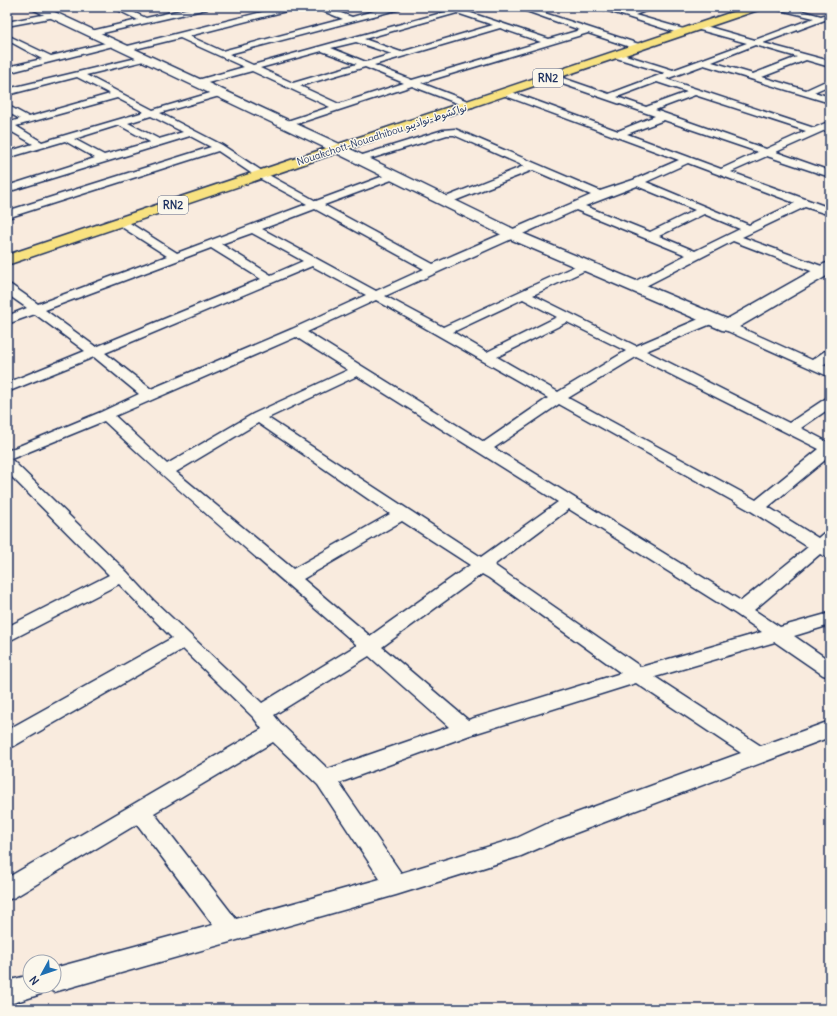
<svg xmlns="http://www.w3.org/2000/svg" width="837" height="1016" viewBox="0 0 837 1016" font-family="Delius,'Playpen Sans Arabic',sans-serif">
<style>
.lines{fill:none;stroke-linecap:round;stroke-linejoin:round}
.street-casing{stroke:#1b2f5e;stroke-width:3}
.secondary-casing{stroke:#1b2f5e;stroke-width:3}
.highway-casing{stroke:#1b2f5e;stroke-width:3}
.street{fill:#fbf7ec;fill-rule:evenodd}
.secondary{fill:#fbf7ec;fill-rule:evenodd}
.highway{fill:#f8e281;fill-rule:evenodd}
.labels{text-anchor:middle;stroke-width:3;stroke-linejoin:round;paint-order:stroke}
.far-street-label{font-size:10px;fill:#1b2f5e;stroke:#fbf7ec}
.shield{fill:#fbf7ec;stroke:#5e6b89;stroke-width:1}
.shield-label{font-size:11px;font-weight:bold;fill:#1b2f5e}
</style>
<rect width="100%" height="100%" fill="#f9ebde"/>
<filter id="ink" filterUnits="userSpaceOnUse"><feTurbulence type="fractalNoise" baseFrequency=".025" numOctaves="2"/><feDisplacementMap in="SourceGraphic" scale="8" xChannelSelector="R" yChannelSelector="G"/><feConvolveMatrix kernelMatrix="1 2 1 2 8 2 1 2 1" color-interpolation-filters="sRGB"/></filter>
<g filter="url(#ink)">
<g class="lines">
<g class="street-casing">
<g id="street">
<path d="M112,7H122L146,18L194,7H208L207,9L94,35H91V31L138,20Z"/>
<path d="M282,7H295L294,9L189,36L222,51L343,19L313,7H324L352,17L388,7H401L400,9L229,54L253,65L463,7H475L465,11L549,39L580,30L515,7H526L642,45L643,47L642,49H636L588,33L421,83L473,103L475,105L473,107H467L412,86L287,127L284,126L282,124L284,122L330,107L252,71L200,85H194L193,83L194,81L244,67L180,38L127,51L123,49L124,47ZM457,13L493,25L401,52L364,39ZM500,28L541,42L412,80L374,65ZM356,42L392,54L366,62L331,48ZM322,51L357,64L293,83L260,68ZM365,67L404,83L339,104L300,86Z"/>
<path d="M596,7H608L627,13L644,7H655L635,15L687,30L688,32L684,34H681Z"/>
<path d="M775,7H788L821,16L830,13V18L763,43L830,61V67L806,60L762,77L806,90L830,79V85L814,92L830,97V103L704,65L666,79L814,128L830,121V128L776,152L830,171V177L767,156L731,172L830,208V215L805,207L742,237L827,268L829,271L827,274H819L733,241L638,290H630L628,287L630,284L686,255L576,210L385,296L443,327L584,262L588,263L590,266L588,269L533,295L636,346L706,316H716L717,319L716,322L646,351L789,423L825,399L830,398V408L801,428L830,443V456L768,507L818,538L824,533L830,532V559L820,554L754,610L780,627L830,613V625L794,636L830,661V677L823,675L775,642L655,677L761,746L830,721V737L565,837L521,856L396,895L54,992L45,988V986H54V968L213,925L137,824L15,897L7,900V878L262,729L254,718L183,649L14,746L7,748V730L172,638L119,584L7,642V627L109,575L7,472V451L101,412L139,394L94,357L7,392V383L85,351L35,314L7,324V316L27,308L7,294V284L11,285L38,304L167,256L117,224L115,222L117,220H125L177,253L307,204L257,177L218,151L7,218V211L211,147L190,136L7,192V186L95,158L65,141L7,158V152L33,144L7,129V123L20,119L7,112V105L29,117L110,94L77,77L7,95V89L145,56H148L149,58L148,60L86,75L153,110L217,91H223L224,93L223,95L160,113L222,145L265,173L316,201L389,174H397L398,176L397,178L324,205L433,264L591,195L533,170L449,203H441L440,201L441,199L524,166L454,135H447L360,162L356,161L355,159L356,157L443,130L455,129L600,191L633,180L679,160L503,95L502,93L506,90L509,91L618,131L655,116L548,79L547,77L548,75H554L609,94L665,73L613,57L612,55L613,53H619L673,70L747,43L696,29V25H702L755,40L814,18L776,9ZM755,45L797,57L753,74L712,62ZM657,82L687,92L646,107L617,97ZM695,95L806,131L766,149L655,110ZM117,98L144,112L42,142L16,126ZM151,116L183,132L159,139L128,123ZM664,120L758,152L721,169L627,134ZM119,125L150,142L104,155L74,139ZM688,163L795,203L749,225L646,182ZM637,186L695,210L650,232L585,206ZM315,209L424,269L376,291L262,229ZM704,214L740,229L695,251L659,236ZM252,233L303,261L271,275L221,244ZM211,248L261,279L96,347L45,310ZM312,266L366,295L292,329L151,389L105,353ZM523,299L557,317L487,352L453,332ZM376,300L548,398L484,442L307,332ZM567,322L626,351L558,392L497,357ZM296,337L348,370L253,414L167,464L115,416ZM636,357L819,449L756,500L568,398ZM357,376L558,502L481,557L268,418ZM559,404L751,511L808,547L741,601L494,448ZM104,421C186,498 272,571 357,645L262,703L153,600L127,572L11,459ZM258,423L390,514L293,569L176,472ZM569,509L736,614L762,632L641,667L494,565ZM402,521L470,565L370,636L303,579ZM482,574L489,578L621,673L468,720L382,647ZM369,656L449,727L328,769L282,725L274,715ZM636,683L741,753L549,823L517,838L401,873L339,783L470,735ZM273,742L318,785L380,879L236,919L154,813Z"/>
<path d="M52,13H55V17L7,26V22Z"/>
<path d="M7,35L51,56L114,41L118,43L117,45L7,73V67L42,59L7,40Z"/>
<path d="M728,322L812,360L825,351L830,350V360L823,365L830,368V377L723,329L722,326L723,323Z"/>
<path d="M30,975V986H44L41,994L7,1005V981Z"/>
</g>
</g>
<g class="secondary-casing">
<path id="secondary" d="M31,7H44L342,145L522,233L727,319L824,264L830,262V274L734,330L728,331L722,330L510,239L332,151L32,9Z"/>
</g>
<g class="highway-casing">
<path id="highway" d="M747,7H762L761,9L7,265V255Z"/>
</g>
<use href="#street" class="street"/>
<use href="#secondary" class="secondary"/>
<use href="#highway" class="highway"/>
</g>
</g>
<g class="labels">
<g class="far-street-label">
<text transform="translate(382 134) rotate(-18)" y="4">Nouakchott-Nouadhibou نواكشوط-نواذيبو</text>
</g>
<g class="shield">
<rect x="533" y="69" width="30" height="18" rx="3"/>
<rect x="158" y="196" width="30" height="18" rx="3"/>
</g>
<g class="shield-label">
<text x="548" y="82">RN2</text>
<text x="173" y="209">RN2</text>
</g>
</g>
<rect width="837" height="1016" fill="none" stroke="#fbf7ec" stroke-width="24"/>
<rect x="12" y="12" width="813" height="992" fill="none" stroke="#1b2f5e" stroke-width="1.5" filter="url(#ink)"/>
<g transform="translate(42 974) rotate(230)"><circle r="19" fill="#fbf7ec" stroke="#a1a7b3"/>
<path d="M0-3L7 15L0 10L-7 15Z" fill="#1f6fb2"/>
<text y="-6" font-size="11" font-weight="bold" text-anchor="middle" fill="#1b2f5e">N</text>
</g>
</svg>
